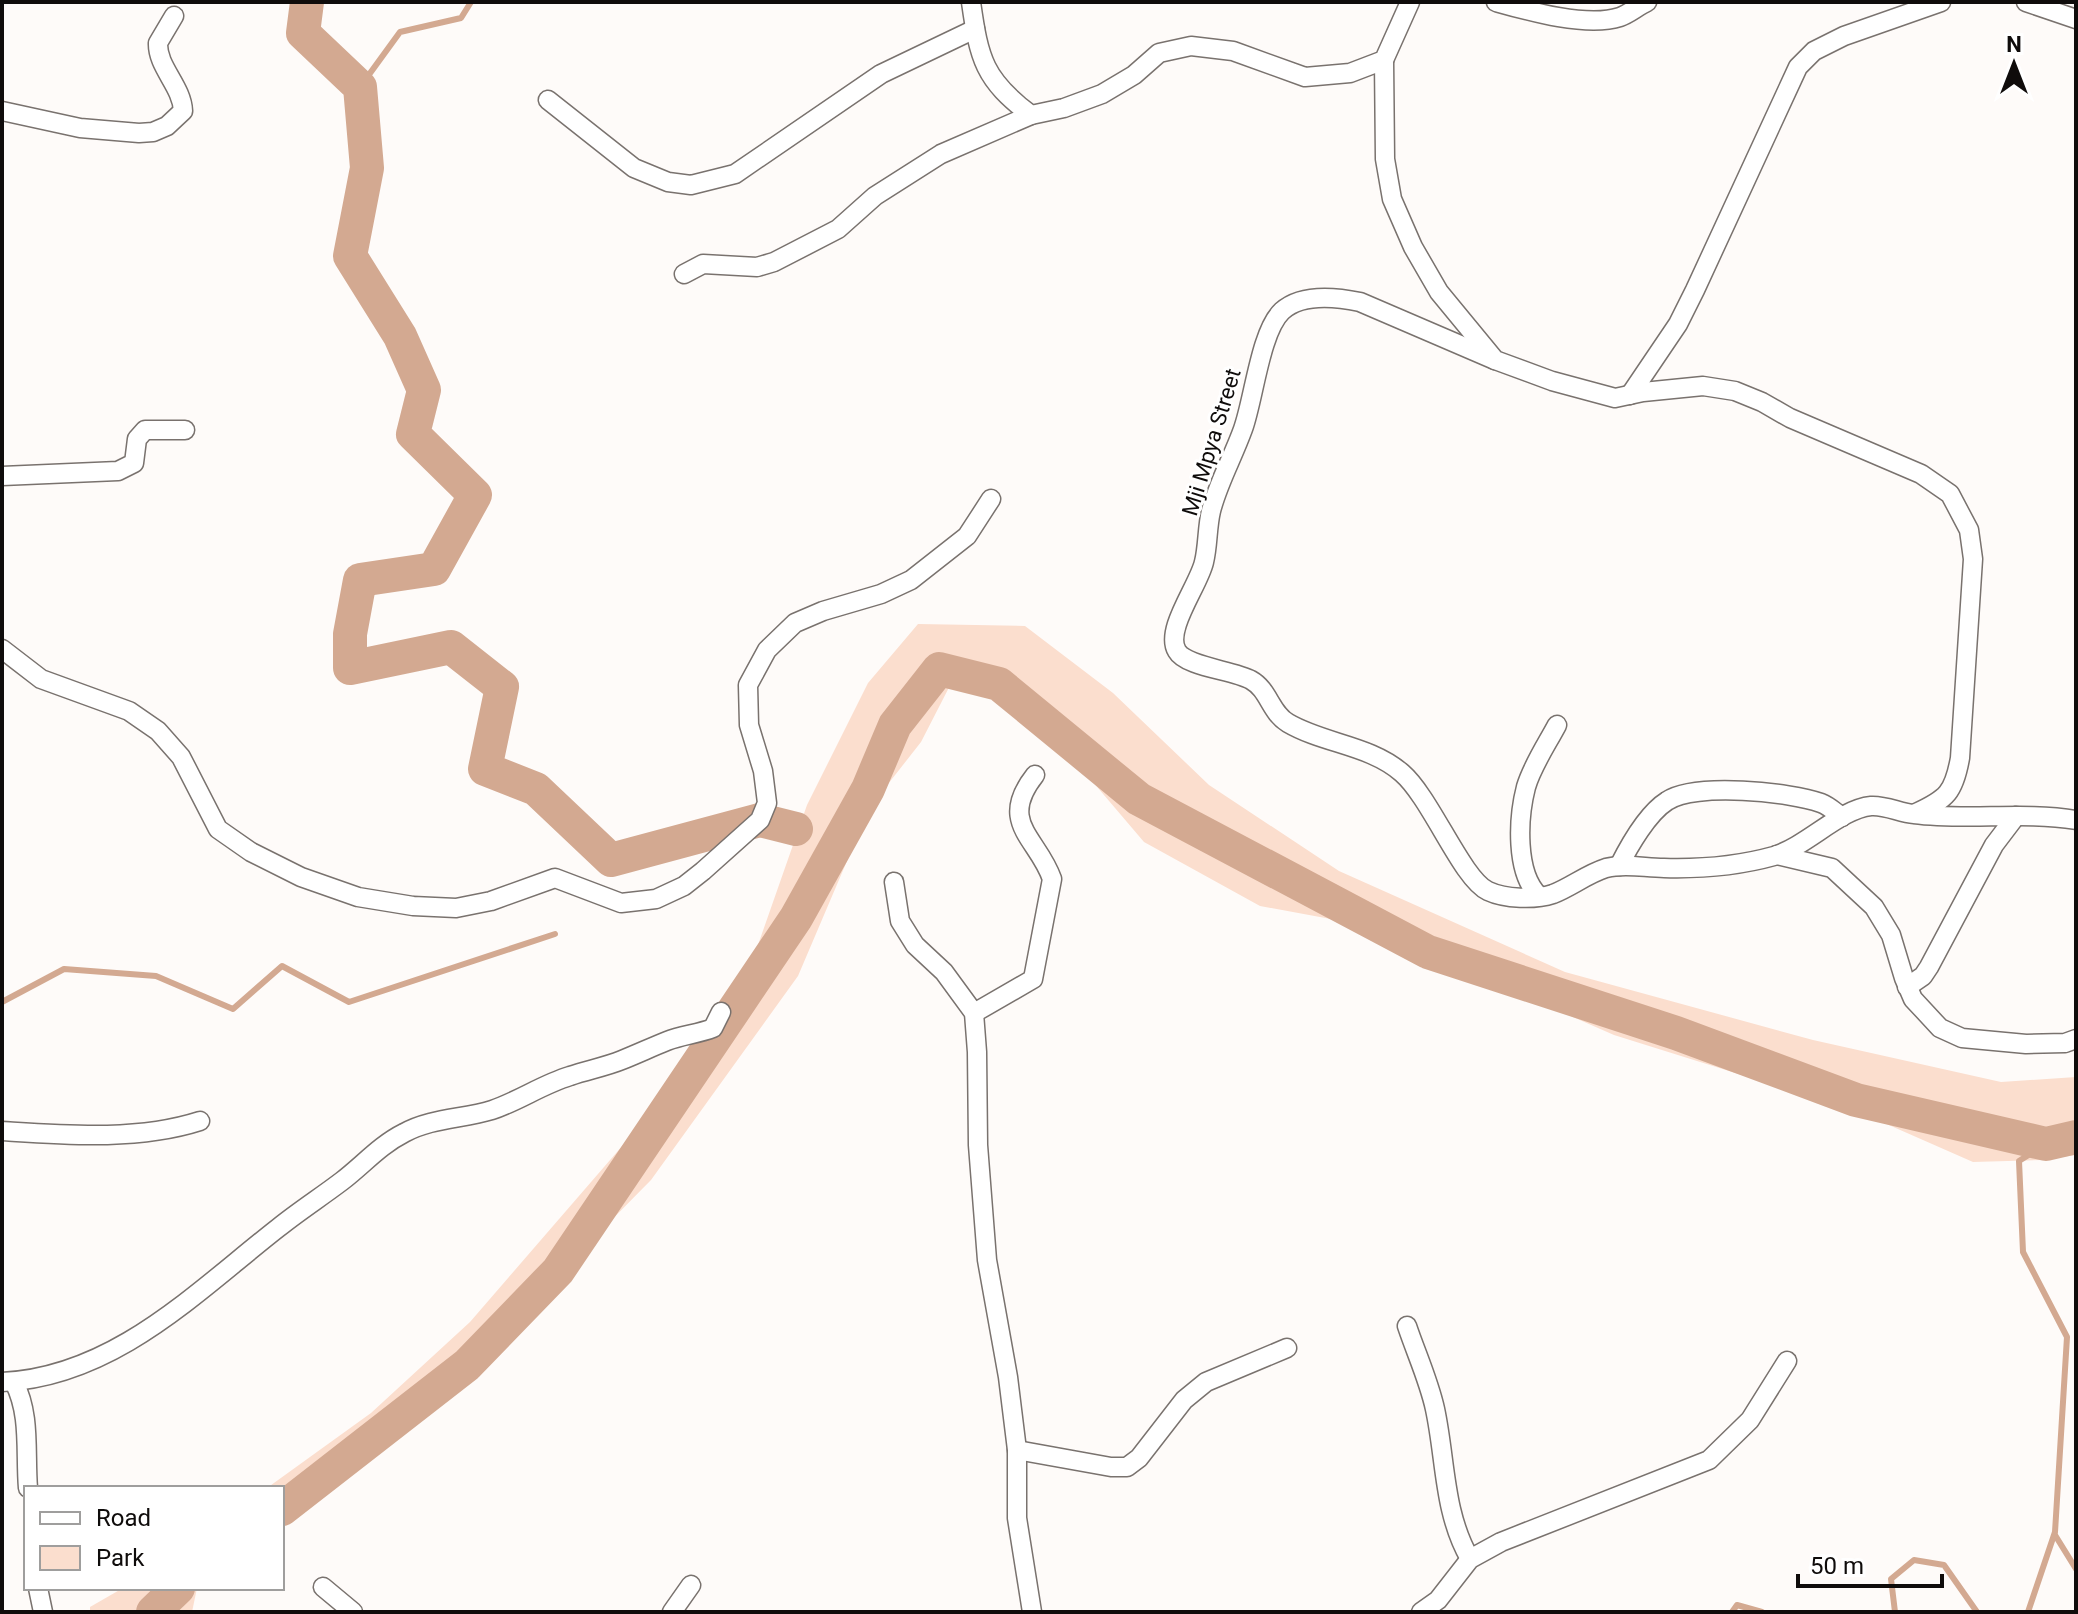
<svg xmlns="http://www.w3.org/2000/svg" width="2078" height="1614" viewBox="0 0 2078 1614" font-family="Roboto,sans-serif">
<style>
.green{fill:#fbdece}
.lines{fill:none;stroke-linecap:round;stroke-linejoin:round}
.stream{stroke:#d3a991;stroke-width:6}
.river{stroke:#d3a991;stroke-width:34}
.minor-casing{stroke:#79726e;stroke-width:21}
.minor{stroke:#fff;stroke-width:18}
.labels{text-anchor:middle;stroke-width:6;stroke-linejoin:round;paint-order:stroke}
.street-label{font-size:22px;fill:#0f0c0b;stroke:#fff}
</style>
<rect width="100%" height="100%" fill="#fefbf9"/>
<g class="green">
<path d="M918,624L1025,626L1113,693L1209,785L1339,871L1565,972L1813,1040L2001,1082L2076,1077V1155L2042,1160L1973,1162L1857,1111L1614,1035L1363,925L1260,906L1144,842L1052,734L1015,697L960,666L921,742L870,807L798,976L651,1180L507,1326L400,1419L282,1504V1488H267L371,1413L470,1322L732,1019L807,805L868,683Z"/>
<path d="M123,1588H197L192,1612H90V1607Z"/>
</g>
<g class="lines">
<g class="stream">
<path d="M360,87L400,32L461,18L471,2"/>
<path d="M2,1002L64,969L156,976L233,1009L282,966L349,1002L555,934"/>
<path d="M2055,1535L2076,1569"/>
<path d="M1732,1612L1737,1605L1762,1612"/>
<path d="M1895,1612L1891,1579L1914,1560L1944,1565L1977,1612"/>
<path d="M2028,1612L2055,1532L2067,1337L2023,1252L2019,1161L2046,1144"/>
</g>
<g class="river">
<path d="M307,2L303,33L360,87L367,168L350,256L400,336L424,390L413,434L475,495L434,569L360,580L350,634V668L451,647L502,687L485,769L536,789L611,860L760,820L796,829"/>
<path d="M282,1509L467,1365L558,1271L796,918L868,789L895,725L939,669L999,684L1139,799L1428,952L1676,1033L1856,1100L2046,1144L2076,1137"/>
<path d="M153,1612L178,1588"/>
</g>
<g class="minor-casing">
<g id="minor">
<path d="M971,2C979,59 984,80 1031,115L1064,108L1102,94L1134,75L1159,53L1191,46L1233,51L1305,77L1350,73L1384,60L1410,2"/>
<path d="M1496,2C1528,11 1587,28 1620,17C1629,14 1638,6 1647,2"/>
<path d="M2026,2L2076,19"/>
<path d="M1384,60L1385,159L1392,199L1413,247L1439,292L1495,360L1552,381L1615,398L1643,392L1703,386L1735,391L1762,402L1790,418L1921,474L1950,494L1969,530L1973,559L1960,758C1954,792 1947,799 1916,813"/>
<path d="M548,100L634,168L668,182L691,185L735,174L881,74L975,29"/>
<path d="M2,111L80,128L139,133L153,132L167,126L183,111C182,86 157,67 158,43L174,16"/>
<path d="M684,274L703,264L757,267L774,262L838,229L875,196L941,154L1031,115"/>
<path d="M1495,360L1360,302C1336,297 1302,293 1282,311C1260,332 1254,399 1243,429C1233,457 1218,483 1211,511C1207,528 1208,546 1204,562C1199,585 1164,630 1177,651C1186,667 1233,670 1251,680C1269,690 1270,712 1288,723C1324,744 1370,745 1402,773C1431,798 1462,879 1488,891C1505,899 1535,900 1553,894C1571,887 1587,874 1606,868C1625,863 1645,868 1664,868C1701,869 1738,866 1774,856C1807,846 1840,809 1871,806C1886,805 1900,813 1914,814C1968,821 2023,811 2076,820"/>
<path d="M1630,395L1678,324L1695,290L1798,67L1814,51L1844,36L1941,2"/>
<path d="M2,476L118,471L134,463L137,439L145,430H185"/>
<path d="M2,649L41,679L129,711L158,731L181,757L218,829L251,852L301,877L358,897L413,906L456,908L491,901L555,878L621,903L656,899L684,886L703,871L760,820L767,803L763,771L749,725L748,685L767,650L795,623L823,611L881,594L911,580L967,536L991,499"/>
<path d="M1777,855L1832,868L1874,907L1891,935L1904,978L1913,999L1940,1028L1962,1038L2026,1044L2065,1043L2076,1039"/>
<path d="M1619,866C1629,846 1648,813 1667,801C1695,782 1790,792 1821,803C1829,806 1835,812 1842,817"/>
<path d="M894,882L900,921L915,945L944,972L974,1013L977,1052L978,1145L987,1260L1008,1377L1017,1450V1518L1032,1612"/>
<path d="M1539,896C1515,873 1518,818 1526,787C1532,766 1547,744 1557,725"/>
<path d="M1907,987L1923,976L1929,967L1994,845L2016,816"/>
<path d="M974,1013L1033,979L1052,879C1038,838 997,823 1035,775"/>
<path d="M2,1131C66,1135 138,1141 200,1121"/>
<path d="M1407,1326C1416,1353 1429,1381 1435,1409C1446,1460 1443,1512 1470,1559"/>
<path d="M2,1382C114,1377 196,1292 278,1228C299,1211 321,1197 342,1181C363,1165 380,1145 404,1133C431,1118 463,1119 492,1110C519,1101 543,1084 570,1076C587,1070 605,1067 622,1060C637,1054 652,1047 667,1041C682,1035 698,1034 713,1028L721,1012"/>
<path d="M14,1382C31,1415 25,1452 28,1488"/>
<path d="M1017,1450L1111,1467H1127L1139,1458L1184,1400L1206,1382L1287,1348"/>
<path d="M323,1587L353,1612"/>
<path d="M38,1588L43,1612"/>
<path d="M672,1612L691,1585"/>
<path d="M1421,1612L1438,1600L1470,1559L1501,1542L1709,1460L1750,1420L1787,1361"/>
</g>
</g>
<use href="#minor" class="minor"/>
</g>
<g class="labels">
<g class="street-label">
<text transform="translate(1211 442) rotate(-73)" y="8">Mji Mpya Street</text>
</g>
</g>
<rect width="2078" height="1614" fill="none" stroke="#0f0c0b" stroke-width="8"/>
<rect x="24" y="1486" width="260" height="104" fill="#ffffff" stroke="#9f9e9d" stroke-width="2"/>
<rect x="40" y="1512" width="40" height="12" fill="#ffffff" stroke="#9f9e9d" stroke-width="2"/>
<text x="96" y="1526" font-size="24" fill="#0f0c0b">Road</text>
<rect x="40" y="1546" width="40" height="24" fill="#fbdece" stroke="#9f9e9d" stroke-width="2"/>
<text x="96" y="1566" font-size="24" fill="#0f0c0b">Park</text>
<g transform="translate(2014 64)" stroke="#ffffff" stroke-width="6" paint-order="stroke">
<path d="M0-6L14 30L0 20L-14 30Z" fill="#0f0c0b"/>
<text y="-12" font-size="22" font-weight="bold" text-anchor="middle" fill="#0f0c0b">N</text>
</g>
<path d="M1798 1574v12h144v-12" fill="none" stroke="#0f0c0b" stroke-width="4"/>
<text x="1810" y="1574" font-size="24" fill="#0f0c0b" stroke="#ffffff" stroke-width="6" paint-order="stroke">50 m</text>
</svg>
